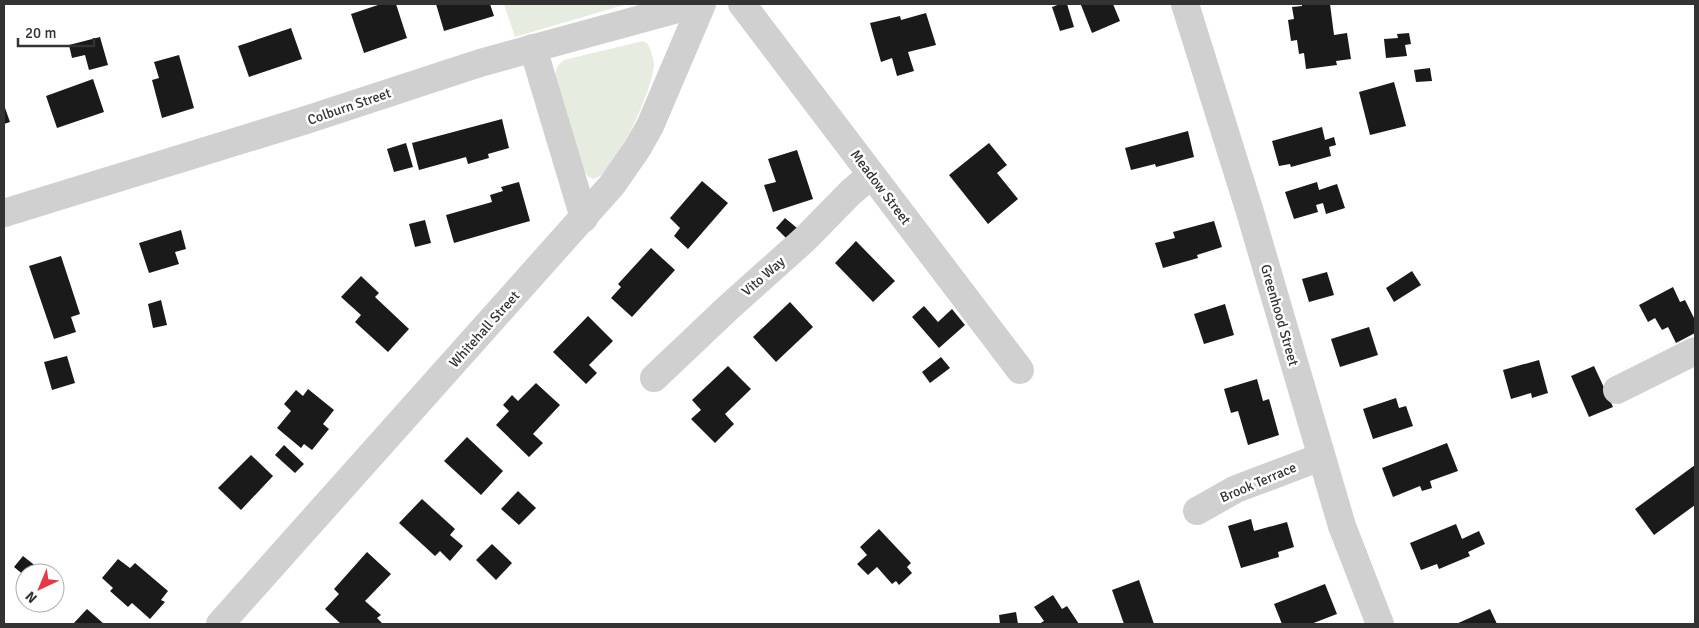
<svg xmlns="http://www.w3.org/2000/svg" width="1699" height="628" viewBox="0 0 1699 628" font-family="Signika,sans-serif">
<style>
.green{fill:#e6ecdf}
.building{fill:#1a1a1a}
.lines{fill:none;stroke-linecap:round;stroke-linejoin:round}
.minor{stroke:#d0d0d0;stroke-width:28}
.labels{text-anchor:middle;stroke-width:5;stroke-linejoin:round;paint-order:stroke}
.street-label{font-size:14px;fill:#333;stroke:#fff}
</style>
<rect width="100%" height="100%" fill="#fff"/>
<g class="green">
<path d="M504,4H627L515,37Z"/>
<path d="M643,41L648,44C650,50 653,56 654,62C655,85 619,163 600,176C598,177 595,178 593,179L588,176L584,171L556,76C555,68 558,65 564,60Z"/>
</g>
<g class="building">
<path d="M381,4H396L407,38L364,53L351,14Z"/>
<path d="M436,4H490L494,16L444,31Z"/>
<path d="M1060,4H1067L1074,27L1060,31L1052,7Z"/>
<path d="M1085,4H1113L1120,21L1092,33L1081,5Z"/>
<path d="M1302,4H1330L1334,35L1347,33L1351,59L1336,61L1337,65L1306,69L1304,53L1299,54L1297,40L1291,41L1288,20L1294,19L1292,7L1302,6Z"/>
<path d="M926,13L936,45L908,52L914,71L897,76L892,58L881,62L870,23L900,16L901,20Z"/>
<path d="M291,28L302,59L249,77L238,46Z"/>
<path d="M1409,33L1411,44L1405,45L1407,56L1386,58L1384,39L1398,38L1397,34Z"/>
<path d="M100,37L108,65L89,70L85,55L72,58L69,45Z"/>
<path d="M179,55L194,108L162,118L152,80L159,78L154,62Z"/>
<path d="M1430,68L1432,81L1416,82L1414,70Z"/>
<path d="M93,79L104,112L57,128L46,96Z"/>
<path d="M1394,82L1406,126L1370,135L1359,92Z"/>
<path d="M4,105L10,122L4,124Z"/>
<path d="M502,119L509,148L488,154L489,158L468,164L466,157L419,170L412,143Z"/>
<path d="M1322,127L1325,140L1334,137L1336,145L1329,147L1331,156L1291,167L1290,164L1279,166L1272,141Z"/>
<path d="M1188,131L1194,157L1156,167L1155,164L1131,170L1125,148Z"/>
<path d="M406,143L413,167L394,172L387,149Z"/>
<path d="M989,143L1007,165L997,173L1018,199L988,224L949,175Z"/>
<path d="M797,150L813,199L773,212L764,185L776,182L768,159Z"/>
<path d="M702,181L728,203L688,249L674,236L680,228L670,218Z"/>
<path d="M519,182L530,221L454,243L446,215L492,202L490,195L503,191L501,187Z"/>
<path d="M1317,182L1319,190L1337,184L1345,208L1326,214L1323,203L1316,205L1318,212L1294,219L1285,192Z"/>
<path d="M785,218L797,228L787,239L776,228Z"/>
<path d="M425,220L431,243L415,247L409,224Z"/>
<path d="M1214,221L1222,247L1197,255L1198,258L1163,268L1155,243L1175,238L1173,232Z"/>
<path d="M181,230L186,249L175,252L179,264L149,273L139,243Z"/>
<path d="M856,241L895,281L873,302L835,263Z"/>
<path d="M651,248L675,270L632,317L611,298L621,287L618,284Z"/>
<path d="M61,256L80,314L71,317L76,332L54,339L29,266Z"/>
<path d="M1412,271L1421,285L1394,302L1386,288Z"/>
<path d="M1327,272L1334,295L1309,302L1302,279Z"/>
<path d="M361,276L379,293L375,297L409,329L388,352L355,322L361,315L341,297Z"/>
<path d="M1673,287L1680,302L1685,300L1695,320V333L1676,343L1668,327L1662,330L1655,318L1648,322L1639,305Z"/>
<path d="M161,300L167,325L153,328L148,304Z"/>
<path d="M790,302L813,327L776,362L753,337Z"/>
<path d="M1225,304L1234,335L1204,344L1194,314Z"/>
<path d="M924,306L938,322L952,309L965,325L939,348L912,317Z"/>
<path d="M588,316L613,341L589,365L597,373L586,384L553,352Z"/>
<path d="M1369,327L1378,355L1340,367L1331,339Z"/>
<path d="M67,356L75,383L52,390L44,362Z"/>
<path d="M941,357L950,368L930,383L922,372Z"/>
<path d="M1539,360L1548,393L1532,398L1531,393L1511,399L1503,370Z"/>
<path d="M728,366L751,389L725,414L734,424L715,443L691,419L701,410L692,400Z"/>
<path d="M1594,366L1613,407L1589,417L1571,376Z"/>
<path d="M1257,379L1263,401L1269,399L1279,435L1248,445L1238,411L1231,413L1224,389Z"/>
<path d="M536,383L560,405L533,434L543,443L529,457L496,425L509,411L503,405L512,395L518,401Z"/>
<path d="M308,389L334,410L323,424L329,429L312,450L304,444L301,448L277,428L291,411L284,404L296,390L303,396Z"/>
<path d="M1396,398L1399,408L1406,406L1413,426L1373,439L1363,409Z"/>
<path d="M467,437L503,471L481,495L444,461Z"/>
<path d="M1447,443L1458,471L1430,481L1432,488L1422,491L1420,486L1393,497L1382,468Z"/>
<path d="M284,445L304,464L295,473L275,455Z"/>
<path d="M251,455L273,476L241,510L218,488Z"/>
<path d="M1695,465V505L1654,535L1635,509Z"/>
<path d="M518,491L536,508L519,525L501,509Z"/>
<path d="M422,499L455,529L450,535L463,546L450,561L440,551L435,556L399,523Z"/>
<path d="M1251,519L1254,531L1287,522L1294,547L1278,552L1279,557L1241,568L1228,526Z"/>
<path d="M1456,524L1462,539L1479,531L1485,544L1468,552L1470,556L1439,569L1437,564L1421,570L1410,543Z"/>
<path d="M879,529L911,563L907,567L912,573L899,585L896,581L892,584L877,567L868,575L857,564L867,555L860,547Z"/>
<path d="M492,544L512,563L496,580L476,560Z"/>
<path d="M367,552L391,574L365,601L381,615L377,618L383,624H341L325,609L339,594L334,589Z"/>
<path d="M23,556L42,571L40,573H25V576L14,567Z"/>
<path d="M118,559L130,568L135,563L168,591L161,600L165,602L150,619L132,603L128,607L110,591L113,588L102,578Z"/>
<path d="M1139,580L1154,624H1124L1112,590Z"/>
<path d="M1325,584L1337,614L1311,624H1282L1274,604Z"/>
<path d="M1053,595L1062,609L1067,606L1079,624H1039L1044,621L1034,607Z"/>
<path d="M87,609L104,624H73Z"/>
<path d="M1490,609L1497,624H1456Z"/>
<path d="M1016,612L1018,624H1000L999,615Z"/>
</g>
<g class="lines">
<g class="minor">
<path d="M742,4L1020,370"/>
<path d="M1185,4L1250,212L1342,526L1380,624"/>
<path d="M533,48L584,218"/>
<path d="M4,213L306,120L480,63L696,4"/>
<path d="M654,378L730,306L805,239L850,193L871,175"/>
<path d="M1617,390L1695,351"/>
<path d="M1197,511L1236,489L1321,457"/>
<path d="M220,624L612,185L637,149L650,126L702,4"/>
</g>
</g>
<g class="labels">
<g class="street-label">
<text transform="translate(349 106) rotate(-19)" y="5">Colburn Street</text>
<text transform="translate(881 187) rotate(53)" y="5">Meadow Street</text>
<text transform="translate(763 276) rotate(-41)" y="5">Vito Way</text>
<text transform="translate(1280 315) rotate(74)" y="5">Greenhood Street</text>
<text transform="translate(484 329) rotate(-48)" y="5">Whitehall Street</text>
<text transform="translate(1258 482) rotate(-23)" y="5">Brook Terrace</text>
</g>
</g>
<rect width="1699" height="628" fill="none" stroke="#333333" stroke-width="10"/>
<g transform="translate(40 588) rotate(224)"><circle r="24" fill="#ffffff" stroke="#adadad"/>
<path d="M0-4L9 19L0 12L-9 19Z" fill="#e63946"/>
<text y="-8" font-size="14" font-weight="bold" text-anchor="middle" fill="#333333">N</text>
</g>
<path d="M18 38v8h76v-8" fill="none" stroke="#333333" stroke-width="2.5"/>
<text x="25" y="38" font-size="15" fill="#333333" stroke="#ffffff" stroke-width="4" paint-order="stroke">20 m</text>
</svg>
